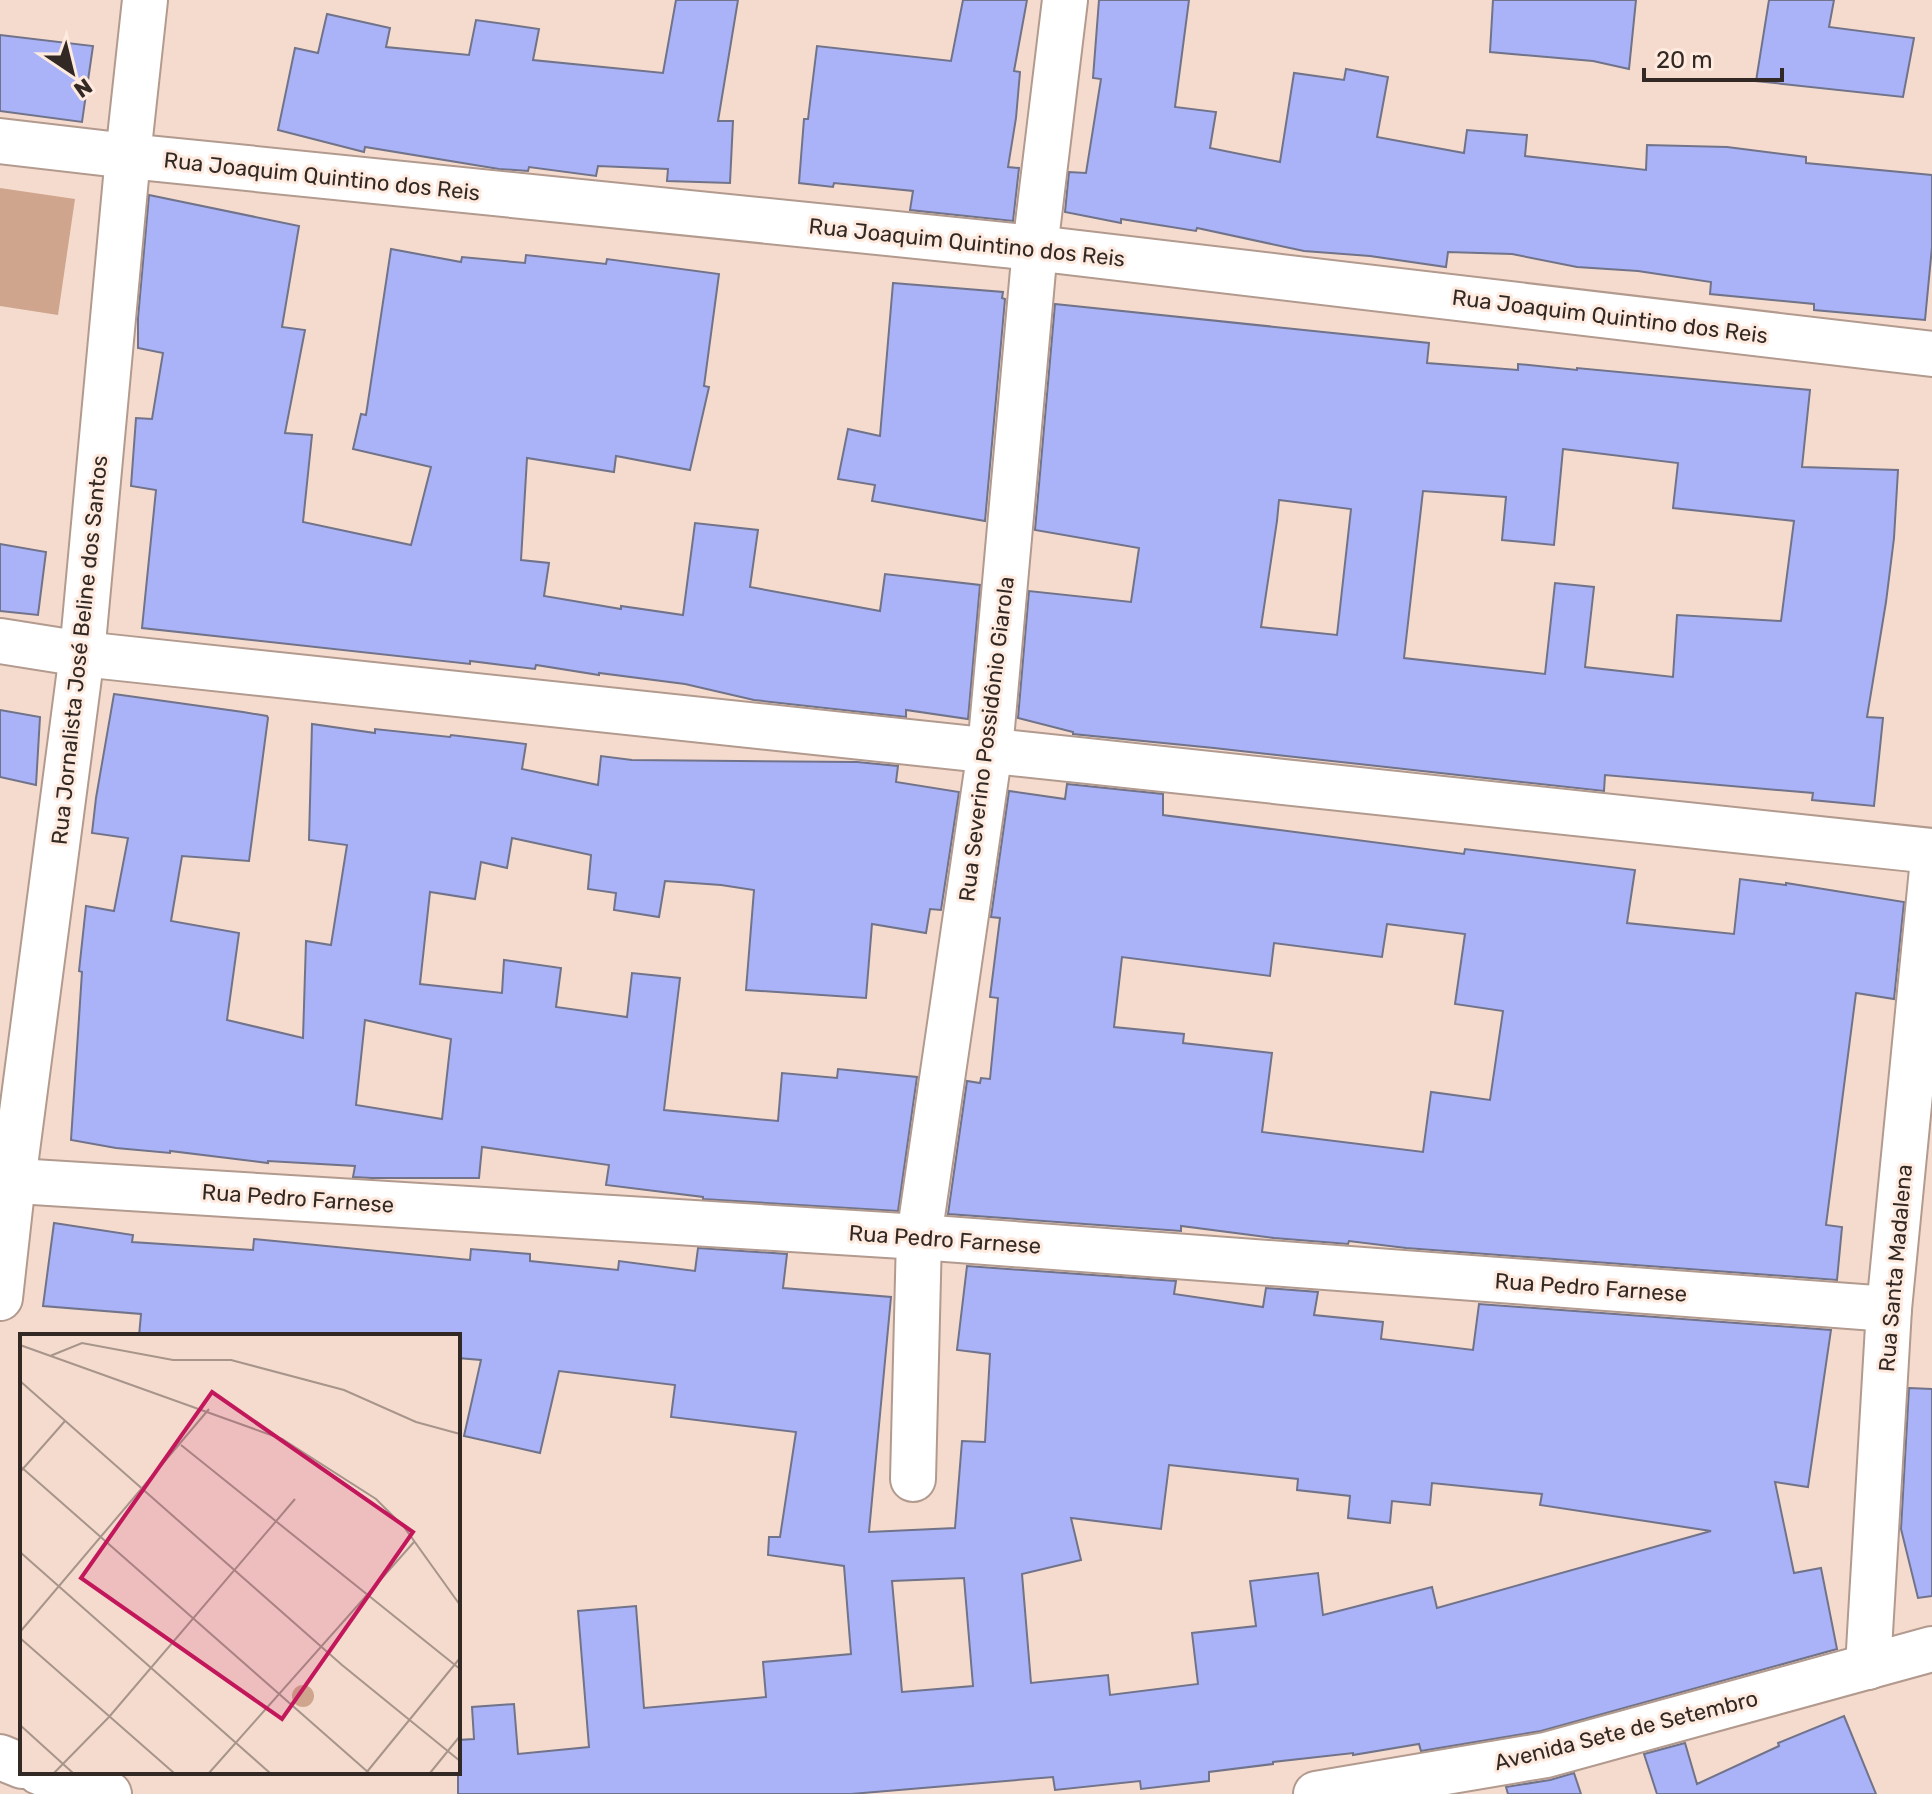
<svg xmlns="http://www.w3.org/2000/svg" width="1932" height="1794" viewBox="0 0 1932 1794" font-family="Rubik,sans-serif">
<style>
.garden{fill:#cfa58d}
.building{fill:#aab3f7;stroke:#707389;stroke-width:2;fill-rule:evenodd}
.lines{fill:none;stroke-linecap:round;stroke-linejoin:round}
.street-casing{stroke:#b29a8e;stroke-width:48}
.street{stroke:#fff;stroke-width:44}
.labels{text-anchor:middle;stroke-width:6;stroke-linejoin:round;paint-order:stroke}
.street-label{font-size:22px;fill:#322924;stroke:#feeadf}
.inset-road{fill:none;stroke:#a7948a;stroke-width:2}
.view{fill:#c2185b;fill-opacity:0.15;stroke:#c2185b;stroke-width:4}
.inset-edge{fill:none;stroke:#322924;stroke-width:4}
</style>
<rect width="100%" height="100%" fill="#f5dbce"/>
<path class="garden" d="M0,188L75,199L58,315L0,306Z"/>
<g class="building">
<path d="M676,0H738L718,121H733L730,183L667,181L668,169L598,166L596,176L529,167L528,171L499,169L365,147L364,152L278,130L295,48L318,53L327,14L390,28L386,47L469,55L476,20L539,29L533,60L663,73Z"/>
<path d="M963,0H1027L1014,71L1020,72L1016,118L1008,167L1019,168L1013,221L910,210L913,191L834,183L833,187L799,183L804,119H808L817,46L951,61Z"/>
<path d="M1099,0H1189L1175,107L1216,112L1210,148L1280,162L1294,73L1344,80L1346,69L1388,77L1377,137L1464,153L1467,130L1527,135L1525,156L1646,170L1647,145L1727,147L1806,157V163L1932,175V247L1925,320L1814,310V304L1710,294L1711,282L1638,271L1577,267L1512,254L1448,252L1446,267L1370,256L1304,251L1197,228L1196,231L1121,219V223L1065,212L1069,172L1086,173L1101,79L1093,78Z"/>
<path d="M1493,0H1636L1629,69L1593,61L1490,52Z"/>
<path d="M1769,0H1834L1829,27L1914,38L1903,97L1756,81Z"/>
<path d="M0,35L93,46L82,122L0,111Z"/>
<path d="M149,195L299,226L282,327L305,330L285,433L312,435L303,522L411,545L431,467L353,449L361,414L366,415L391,249L461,262L462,257L525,263L526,255L606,264L607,259L719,274L704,386L709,387L690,470L616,456L614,472L527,458L521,560L549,563L544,596L621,609V606L683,615L695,523L758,530L750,587L880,611L885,574L980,585L968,719L906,710V717L754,700L685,684L599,673V675L536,665L535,669L470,661V664L142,628L156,490L131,486L136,418L152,419L163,353L138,348V318Z"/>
<path d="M893,283L1003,292L1002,298L1005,299L985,521L872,501L875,485L838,479L848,429L880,436Z"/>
<path d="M1055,304L1429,343L1427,363L1518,370V364L1577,370V368L1810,390L1802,467L1898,470L1894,538L1886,602L1867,717L1883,718L1874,806L1812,800L1813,793L1605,775L1604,791L1214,748L1073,734V732L1018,718L1029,591L1131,602L1139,548L1035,530ZM1563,449L1678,463L1673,508L1794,521L1781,621L1677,615L1673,677L1585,667L1594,587L1555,583L1545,674L1404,658L1423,491L1506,497L1502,540L1554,545ZM1279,500L1351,509L1337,635L1261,627L1277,521Z"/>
<path d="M0,544L46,552L38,615L0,611Z"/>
<path d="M114,694L243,712L267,716L268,718L249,861L182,856L171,921L239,933L227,1020L303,1038L306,941L331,945L347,845L309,840L312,724L375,733V729L450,737L451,735L526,744L522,769L598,785L601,756L632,760L857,762L898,766L896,782L959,792L941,910L930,909L926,933L872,924L866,998L746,990L754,890L721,885L665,881L659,917L614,910L616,893L588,889L591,855L512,838L507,868L481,862L475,899L430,892L420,984L502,993L504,960L561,968L556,1007L627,1017L632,973L680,978L664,1110L778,1121L782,1073L837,1078L838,1069L917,1077L898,1211L703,1199V1197L606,1185L609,1165L482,1147L479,1178H372L353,1177L355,1166L268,1161V1163L170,1151V1153L116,1148L71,1140L82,972L79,971L86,906L114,911L128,838L92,833L96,798ZM365,1020L451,1039L442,1119L356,1105Z"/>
<path d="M0,710L40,717L36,785L0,777Z"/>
<path d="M1067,784L1163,794V815L1464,854L1465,849L1635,870L1627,923L1734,934L1740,879L1786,885V883L1904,902L1894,999L1856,993L1826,1225L1842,1227L1837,1280L1406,1248L1349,1241L1348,1244L1274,1238L1181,1226V1231L948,1214L967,1081L980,1083L981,1078L990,1079L998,998L990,997L1000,918L991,917L1009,791L1065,799ZM1387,924L1465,934L1455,1004L1503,1011L1490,1100L1431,1092L1423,1152L1262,1132L1272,1053L1183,1043L1184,1034L1114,1027L1122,957L1270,976L1274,943L1382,957Z"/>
<path d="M54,1223L133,1235L132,1242L253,1250L254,1239L470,1260L471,1249L530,1254V1261L618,1270L619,1261L695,1271L698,1248L787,1254L783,1288L891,1297L869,1532L955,1528L962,1441L985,1442L990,1354L957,1350L967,1266L1176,1281L1174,1294L1263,1307L1266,1288L1318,1292L1314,1315L1383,1322L1381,1339L1473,1350L1479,1304L1831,1330L1808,1487L1775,1482L1794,1573L1821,1568L1837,1649L1541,1731L1421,1751L1419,1744L1353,1755V1753L1273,1762V1764L1209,1772V1781L1141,1789L1140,1781L1055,1790L1053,1777L851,1794H458V1740L474,1739L472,1707L514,1704L518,1754L589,1747L578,1611L636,1606L644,1708L766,1697L763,1662L851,1654L844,1566L768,1555L769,1537H780L796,1432L671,1417L675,1385L559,1371L540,1453L464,1436L481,1360L458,1358V1336H139L141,1314L43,1306ZM1169,1465L1298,1479L1297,1490L1350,1496L1348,1518L1390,1523L1392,1501L1430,1505L1432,1483L1542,1494L1540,1505L1711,1531L1437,1608L1432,1587L1323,1615L1318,1573L1250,1581L1256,1626L1192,1633L1198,1684L1110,1695L1108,1675L1031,1683L1022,1574L1081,1560L1071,1518L1161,1529ZM964,1578L973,1686L902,1692L892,1581Z"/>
<path d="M1909,1388L1932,1389V1596L1918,1598L1901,1529Z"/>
<path d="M1844,1716L1876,1794H1657L1644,1754L1685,1743L1697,1784L1779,1746L1778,1743Z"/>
<path d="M1574,1773L1581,1794H1508L1506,1787L1550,1780Z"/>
</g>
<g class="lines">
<g class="street-casing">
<g id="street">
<path d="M0,141L128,156L1035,248L1932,354"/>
<path d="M0,641L82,654L1932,851"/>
<path d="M0,1180L919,1237L1889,1309"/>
<path d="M0,1298L13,1181L82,654L128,156L145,0"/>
<path d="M913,1479L919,1237L990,750L1035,248L1065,0"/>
<path d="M1868,1667L1889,1309L1932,869"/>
<path d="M0,1757L22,1766"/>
<path d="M39,1772L78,1787L109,1794"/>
<path d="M1316,1794L1546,1755L1932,1649"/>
</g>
</g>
<use href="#street" class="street"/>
</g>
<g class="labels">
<g class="street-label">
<text transform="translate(322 176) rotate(6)" y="8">Rua Joaquim Quintino dos Reis</text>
<text transform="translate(967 242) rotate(6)" y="8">Rua Joaquim Quintino dos Reis</text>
<text transform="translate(1610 316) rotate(7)" y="8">Rua Joaquim Quintino dos Reis</text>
<text transform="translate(79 650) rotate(-84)" y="8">Rua Jornalista José Beline dos Santos</text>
<text transform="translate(986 739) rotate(-83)" y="8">Rua Severino Possidônio Giarola</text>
<text transform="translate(298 1198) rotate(4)" y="8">Rua Pedro Farnese</text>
<text transform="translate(945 1239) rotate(4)" y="8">Rua Pedro Farnese</text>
<text transform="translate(1895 1268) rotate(-85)" y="8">Rua Santa Madalena</text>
<text transform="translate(1591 1287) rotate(4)" y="8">Rua Pedro Farnese</text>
<text transform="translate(1626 1730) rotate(-14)" y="8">Avenida Sete de Setembro</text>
</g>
</g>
<g transform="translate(20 1334)">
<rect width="440" height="440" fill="#f5dbce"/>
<path d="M272 362a11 11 0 1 1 22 0a11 11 0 1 1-22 0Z" fill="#cfa58d"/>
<path class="inset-road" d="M0,11L262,105L356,165L384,193L440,271M30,22L62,9L153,26H211L324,56L396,88L440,100M0,47L322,331L440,427M161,111L440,335M0,132L349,439M1,137L45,87M0,218L250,439M0,298L189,75M0,304L154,439M0,391L53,439M34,439L89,383L275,165M189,439L394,208M346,439L440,324M410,439L440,402"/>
<path class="view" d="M192,58L393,198L262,385L61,244Z"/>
<rect width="440" height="440" class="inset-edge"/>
</g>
<g transform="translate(72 72) rotate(145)" stroke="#feeadf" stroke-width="6" paint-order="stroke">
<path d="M0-6L14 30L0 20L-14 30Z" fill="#322924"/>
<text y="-12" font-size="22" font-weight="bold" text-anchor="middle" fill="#322924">N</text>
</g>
<path d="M1644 68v12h138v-12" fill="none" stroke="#322924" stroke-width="4"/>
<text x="1656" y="68" font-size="24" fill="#322924" stroke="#feeadf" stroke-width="6" paint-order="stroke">20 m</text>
</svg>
